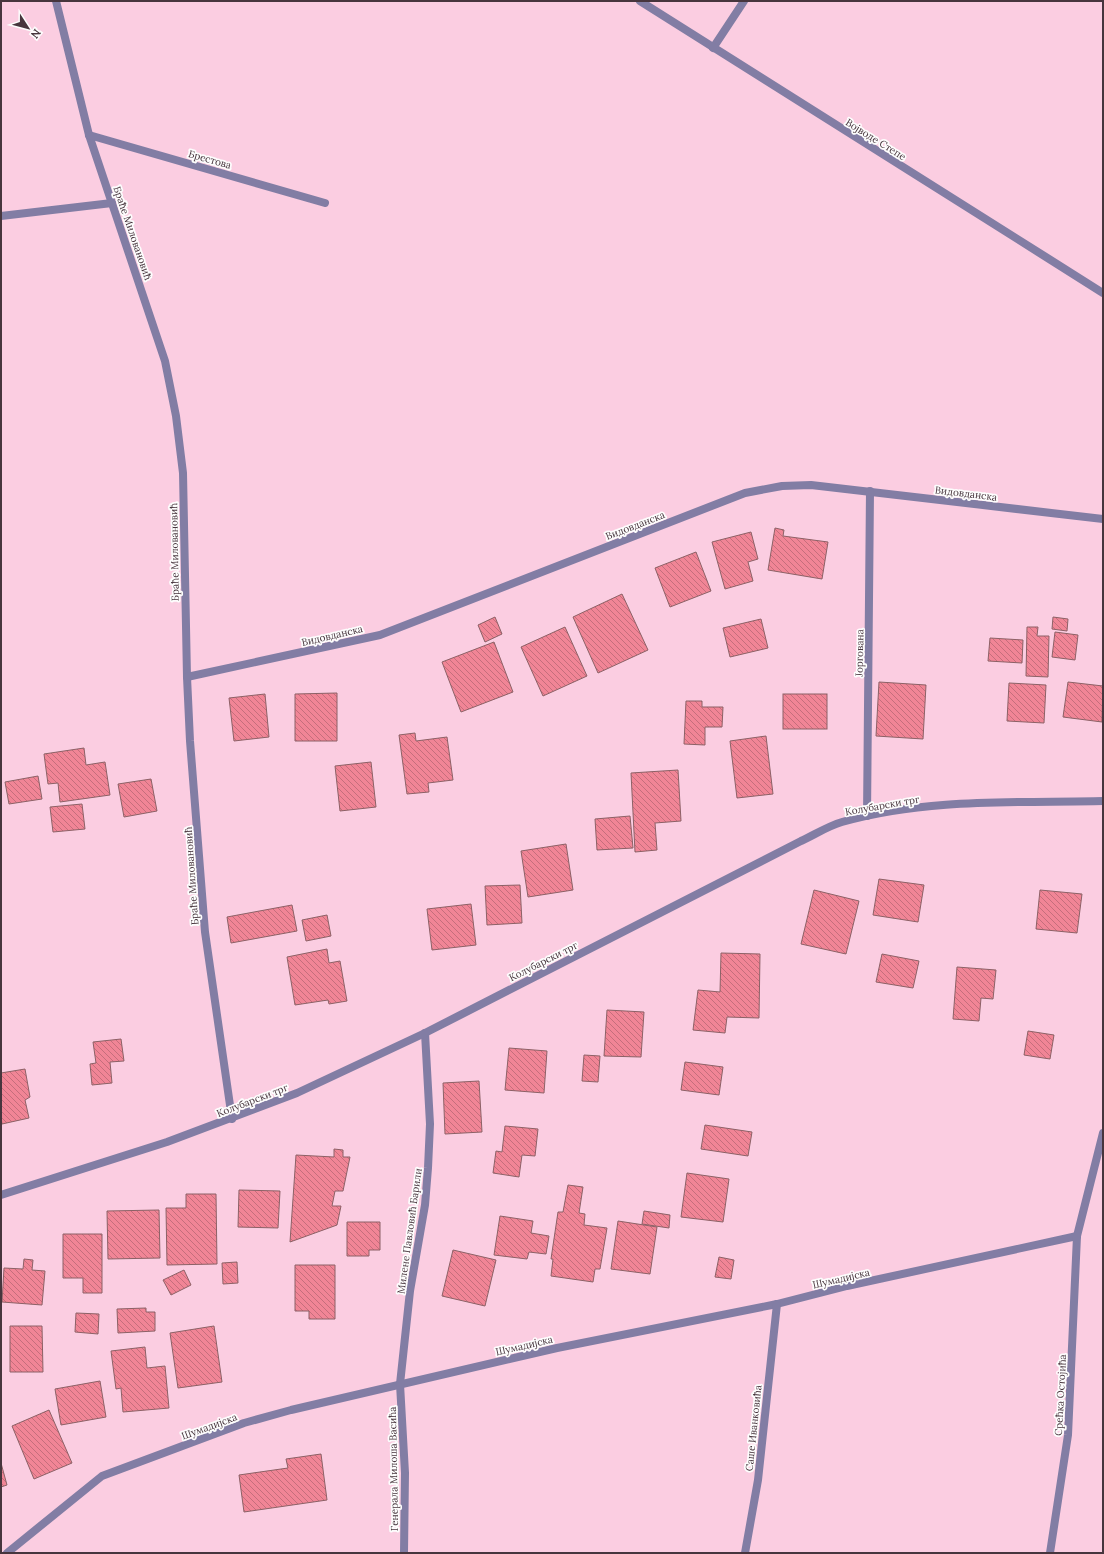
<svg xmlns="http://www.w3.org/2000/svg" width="1104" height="1554" viewBox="0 0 1104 1554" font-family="Lora,serif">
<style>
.building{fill:url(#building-back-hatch);stroke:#8c6166}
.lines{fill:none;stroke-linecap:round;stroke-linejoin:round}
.service{stroke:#827da4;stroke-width:8}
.minor{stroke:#827da4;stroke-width:8}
.tertiary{stroke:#827da4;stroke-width:8}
.labels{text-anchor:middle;stroke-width:3.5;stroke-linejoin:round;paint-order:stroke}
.street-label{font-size:10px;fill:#47353d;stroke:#fdfdfd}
</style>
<defs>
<pattern id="building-back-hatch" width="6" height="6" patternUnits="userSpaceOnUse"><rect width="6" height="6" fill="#f18596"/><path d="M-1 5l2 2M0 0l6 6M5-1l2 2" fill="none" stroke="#c56e7c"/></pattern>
</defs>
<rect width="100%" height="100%" fill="#fbcde1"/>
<g class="building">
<path d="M775,528L784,530L783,536L828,542L822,579L768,570Z"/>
<path d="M751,532L758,559L748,562L753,581L725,589L712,542Z"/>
<path d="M696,552L711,591L670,607L655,568Z"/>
<path d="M622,594L648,650L598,673L573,617Z"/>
<path d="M495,617L502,634L485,642L478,625Z"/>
<path d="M1053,617L1068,619L1067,631L1052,629Z"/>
<path d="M761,619L768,648L730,657L723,628Z"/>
<path d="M565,627L587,676L543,696L521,647Z"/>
<path d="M1027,627H1038L1037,636H1049L1048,677L1026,676Z"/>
<path d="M1055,632L1078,635L1075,660L1052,657Z"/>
<path d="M990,638L1023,640L1022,663L988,661Z"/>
<path d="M494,642L513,692L461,712L442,662Z"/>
<path d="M879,682L926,685L923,739L876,736Z"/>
<path d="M1068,682L1103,686L1102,722L1063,717Z"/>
<path d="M1009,683L1046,685L1044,723L1007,721Z"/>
<path d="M337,693V741H295V694Z"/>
<path d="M265,694L269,737L234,741L229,698Z"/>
<rect x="783" y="694" width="44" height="35"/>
<path d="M686,701H702V707H723L722,727H705V745L684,744Z"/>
<path d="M415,733L416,741L447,737L453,780L428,783L429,792L407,794L399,735Z"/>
<path d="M766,736L773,794L737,798L730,741Z"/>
<path d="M84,748L86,765L105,762L110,795L60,802L58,783L48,784L44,754Z"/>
<path d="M371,762L376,807L340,811L335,766Z"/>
<path d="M678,770L681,821L655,823L657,850L635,852L631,773Z"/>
<path d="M38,776L42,799L9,804L5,782Z"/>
<path d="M151,779L157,811L124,817L118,784Z"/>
<path d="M82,804L85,829L53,832L50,807Z"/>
<path d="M630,816L633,848L597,850L595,819Z"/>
<path d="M566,844L573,890L528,897L521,851Z"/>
<path d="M879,879L924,885L918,922L873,915Z"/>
<path d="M520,885L522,923L487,925L485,886Z"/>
<path d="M814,890L859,901L846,954L801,944Z"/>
<path d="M1040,890L1082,894L1077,933L1036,929Z"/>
<path d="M471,904L476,945L432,950L427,909Z"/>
<path d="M292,905L297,931L231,943L227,917Z"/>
<path d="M327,915L331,936L306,941L302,920Z"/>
<path d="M327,949L329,963L340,961L347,1001L329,1004L328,1000L295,1005L287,957Z"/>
<path d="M721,953L760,954L759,1018L727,1017L725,1033L693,1030L698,990L720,992Z"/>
<path d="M882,954L919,961L913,988L876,982Z"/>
<path d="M957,967L996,970L993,999L981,998L979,1021L953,1019Z"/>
<path d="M607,1010L644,1012L641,1057L604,1056Z"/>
<path d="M1028,1031L1054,1035L1050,1059L1024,1055Z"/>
<path d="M121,1039L124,1061L110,1062L112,1083L92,1085L90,1064L96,1063L93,1042Z"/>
<path d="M509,1048L547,1051L544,1093L505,1090Z"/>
<path d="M584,1055L600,1056L598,1082L582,1081Z"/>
<path d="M685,1062L723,1067L719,1095L681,1090Z"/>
<path d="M25,1069L30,1097L25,1100L29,1118L2,1124L1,1118V1073Z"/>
<path d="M479,1081L482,1132L445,1134L443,1083Z"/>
<path d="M705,1125L752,1132L748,1156L701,1149Z"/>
<path d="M505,1126L538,1129L535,1156L522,1155L519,1177L493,1173L496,1151L502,1152Z"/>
<path d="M334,1149L343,1150V1157H350L343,1191H335L332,1206H341L337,1225L290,1242L296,1155L334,1157Z"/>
<path d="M687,1173L729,1179L723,1222L681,1217Z"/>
<path d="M568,1185L583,1187L579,1213L585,1214L584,1225L607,1228L600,1269H595L593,1282L551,1276L553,1259H551L558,1212H563Z"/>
<path d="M239,1190L280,1191L278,1228L238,1227Z"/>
<path d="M186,1194H216L217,1264L167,1265L166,1208H186Z"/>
<path d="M159,1210L160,1258L108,1259L107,1211Z"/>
<path d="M644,1211L670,1215L669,1228L642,1224Z"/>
<path d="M500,1216L533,1221L531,1233L549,1236L546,1254L529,1252L527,1259L494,1255Z"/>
<path d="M618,1221L657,1227L650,1274L611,1269Z"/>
<path d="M347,1222H380V1250H369V1256H347Z"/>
<path d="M63,1234H102V1293H83V1278H63Z"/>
<path d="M453,1250L496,1260L485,1306L442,1296Z"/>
<path d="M719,1257L734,1260L731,1279L715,1277Z"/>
<path d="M24,1259L33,1260L32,1270L45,1271L42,1305L2,1302L4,1268L23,1269Z"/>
<path d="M237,1262L238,1283L223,1284L222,1263Z"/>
<path d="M295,1265H335V1319H309V1311H295Z"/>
<path d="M184,1270L191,1285L171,1295L163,1280Z"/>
<path d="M146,1308V1312H155V1331L118,1333L117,1309Z"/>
<path d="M76,1313L99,1314L98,1334L75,1332Z"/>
<path d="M10,1326H42L43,1372H10Z"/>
<path d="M214,1326L222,1382L178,1388L170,1333Z"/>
<path d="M145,1347L147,1368L165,1366L169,1408L123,1412L121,1388L116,1389L111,1351Z"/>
<path d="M100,1381L106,1417L61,1425L55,1389Z"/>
<path d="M49,1410L72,1463L34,1479L12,1426Z"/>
<path d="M321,1454L327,1500L244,1512L239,1475L288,1468L286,1459Z"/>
<path d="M1,1463L7,1485L1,1487Z"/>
</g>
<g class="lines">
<path class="service" d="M713,48L744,1"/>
<g class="minor">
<path d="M56,1L89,135L165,361L176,416L183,473L187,677L190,741L205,932L232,1119"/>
<path d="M640,1L1103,293"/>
<path d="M89,135L325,203"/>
<path d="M1,216L112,203"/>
<path d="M187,677L380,635L745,493L782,486L811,485L1103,519"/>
<path d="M867,816L870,491"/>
<path d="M7,1553L102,1476L244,1423L291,1410L557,1348L777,1304L847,1286L1077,1236"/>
<path d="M404,1553L405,1473L400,1384L410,1291L425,1205L428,1168L430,1124L425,1033"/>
<path d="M745,1553L758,1480L777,1304"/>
<path d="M1050,1553L1068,1435L1077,1236L1103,1133"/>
</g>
<path class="tertiary" d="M1,1195L167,1142L297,1093L425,1033L801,841C814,835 828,826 842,822C926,798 1017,803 1103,801"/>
</g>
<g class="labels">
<g class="street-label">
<text transform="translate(876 139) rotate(32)" y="4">Војводе Степе</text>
<text transform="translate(210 159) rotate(16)" y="4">Брестова</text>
<text transform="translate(133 233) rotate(71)" y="4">Браће Миловановић</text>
<text transform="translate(966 493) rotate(7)" y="4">Видовданска</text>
<text transform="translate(635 525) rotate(-21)" y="4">Видовданска</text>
<text transform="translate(174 552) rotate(-91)" y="4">Браће Миловановић</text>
<text transform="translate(332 635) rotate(-13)" y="4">Видовданска</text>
<text transform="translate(859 653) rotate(-89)" y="4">Јоргована</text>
<text transform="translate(882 805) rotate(-10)" y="4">Колубарски трг</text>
<text transform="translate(191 876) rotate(-94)" y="4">Браће Миловановић</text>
<text transform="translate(543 961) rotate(-27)" y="4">Колубарски трг</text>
<text transform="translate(252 1100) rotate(-21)" y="4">Колубарски трг</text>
<text transform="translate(409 1231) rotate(-82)" y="4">Милене Павловић Барили</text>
<text transform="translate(841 1278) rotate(-13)" y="4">Шумадијска</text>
<text transform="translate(524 1345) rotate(-13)" y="4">Шумадијска</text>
<text transform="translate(1060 1395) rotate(-87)" y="4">Срећка Остојића</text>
<text transform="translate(209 1426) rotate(-20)" y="4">Шумадијска</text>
<text transform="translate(753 1428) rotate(-84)" y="4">Саше Иванковића</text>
<text transform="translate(393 1469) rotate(-91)" y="4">Генерала Милоша Васића</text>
</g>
</g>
<rect width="1104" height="1554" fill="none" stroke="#47353d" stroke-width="4"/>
<g transform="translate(28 28) rotate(126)" stroke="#fdfdfd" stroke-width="3" paint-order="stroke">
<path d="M0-3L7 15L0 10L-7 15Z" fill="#47353d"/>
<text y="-6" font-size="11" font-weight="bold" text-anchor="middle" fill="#47353d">N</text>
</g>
</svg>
